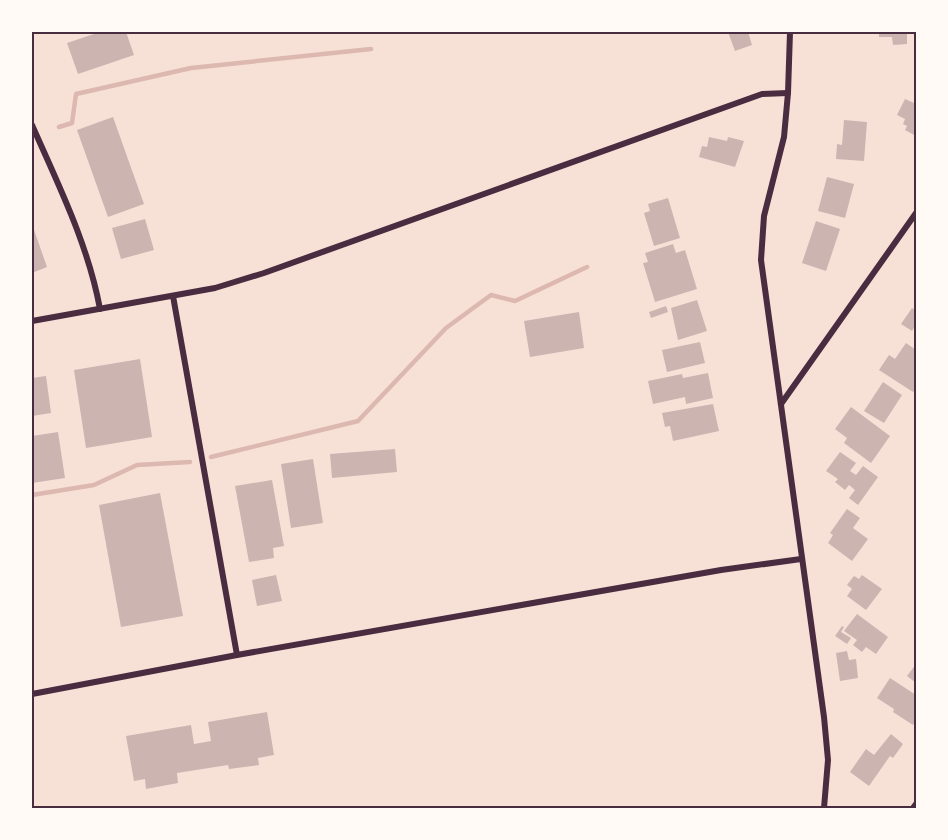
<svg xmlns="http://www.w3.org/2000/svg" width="948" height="840" viewBox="0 0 948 840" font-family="'Open Sans',sans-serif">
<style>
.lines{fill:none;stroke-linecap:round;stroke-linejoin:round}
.stream{stroke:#dcb8b0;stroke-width:4.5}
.building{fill:#ccb4b1}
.minor{stroke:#4a2c40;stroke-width:6}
.neatline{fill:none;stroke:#4a2c40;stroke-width:2}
</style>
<rect width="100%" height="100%" fill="#f7e1d7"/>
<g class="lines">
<g class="stream">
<path d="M59,127L72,123L76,94L191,68L371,49"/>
<path d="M211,457L358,421L446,328L491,295L515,301L587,267"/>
<path d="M32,495L94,485L137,465L190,462"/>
</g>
</g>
<g class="building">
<path d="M100,32H126L134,55L78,74L67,43Z"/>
<path d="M728,32H748L752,45L735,51Z"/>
<path d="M879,32H907V44L893,45L892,37H879Z"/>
<path d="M916,98V136L905,130L907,126L903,124L905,119L897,115L905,99L914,103Z"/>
<path d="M113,117L144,204L108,217L77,130Z"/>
<path d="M844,120L867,122L864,161L836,159L837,144L842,145Z"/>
<path d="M709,137L727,141L728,137L744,141L735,167L699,157L702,146L707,147Z"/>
<path d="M827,177L854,184L845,218L818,211Z"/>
<path d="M668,198L680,238L654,246L644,213L650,211L648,204Z"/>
<path d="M145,219L154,250L121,259L112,228Z"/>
<path d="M816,221L840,229L826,271L802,263Z"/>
<path d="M32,224L47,267L32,273Z"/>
<path d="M673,244L676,253L685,250L697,289L655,302L643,263L648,262L645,253Z"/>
<path d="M697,300L707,331L678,340L671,308Z"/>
<path d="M666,306L668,312L651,318L649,312Z"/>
<path d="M912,308L916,311V328L915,326L912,331L901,324Z"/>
<path d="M579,312L584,348L530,357L524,321Z"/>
<path d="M700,342L705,363L667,372L662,350Z"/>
<path d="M906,343L916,350V368L914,371L916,373V388L913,392L879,370L889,355L895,359Z"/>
<path d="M140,359L152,437L86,448L74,370Z"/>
<path d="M708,373L713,398L686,404L685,397L653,404L648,381L682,374L683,378Z"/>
<path d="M46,376L51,413L32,416V378Z"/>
<path d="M883,382L902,395L884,423L864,411Z"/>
<path d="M713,404L719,431L673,441L670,426L665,427L662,413Z"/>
<path d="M851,407L890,436L871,463L844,443L847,438L835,429Z"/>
<path d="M58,432L65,478L32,483V436Z"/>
<path d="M395,449L397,472L332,478L330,454Z"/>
<path d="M840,452L856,463L850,471L856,475L863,466L878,477L858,505L849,498L855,490L849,485L845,490L835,482L838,479L826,471Z"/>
<path d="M313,459L323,523L291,528L281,464Z"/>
<path d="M272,480L284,546L273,548L274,558L249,562L235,486Z"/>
<path d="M160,493L183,616L121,627L99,505Z"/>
<path d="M847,509L860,518L853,528L868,539L852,561L828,543L833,535L830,533Z"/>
<path d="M276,575L282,601L257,606L252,580Z"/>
<path d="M862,575L882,589L866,610L847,596L852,589L847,585L854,576L859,579Z"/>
<path d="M857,614L888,637L876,654L866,647L862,652L853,645L857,640L844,631Z"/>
<path d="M842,626L844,627L841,632L851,638L847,644L835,636Z"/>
<path d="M847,651L849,660L856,659L858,678L840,681L836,653Z"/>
<path d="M916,664V683L907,676Z"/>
<path d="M890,678L916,695V720L913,725L893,712L894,709L877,698Z"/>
<path d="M267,712L274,755L258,758L259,765L229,769L228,765L177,773L178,783L146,789L145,779L134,781L126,736L191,725L194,744L211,741L208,722Z"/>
<path d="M891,734L903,744L893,758L890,756L869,786L850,772L866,749L874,755Z"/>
</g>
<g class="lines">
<g class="minor">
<path d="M790,32L788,93L784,137L764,216L761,260L824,717L828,760L824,808"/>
<path d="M32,125C58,184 88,244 100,309"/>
<path d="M173,296L237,655"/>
<path d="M32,321L215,288L264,273L762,94L788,93"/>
<path d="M781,404L916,213"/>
<path d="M32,694L237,655L721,570L801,559"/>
<path d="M913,808L916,804"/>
</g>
</g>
<rect width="948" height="840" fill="none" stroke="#fffaf5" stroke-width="66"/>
<rect x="33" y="33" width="882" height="774" class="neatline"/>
</svg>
